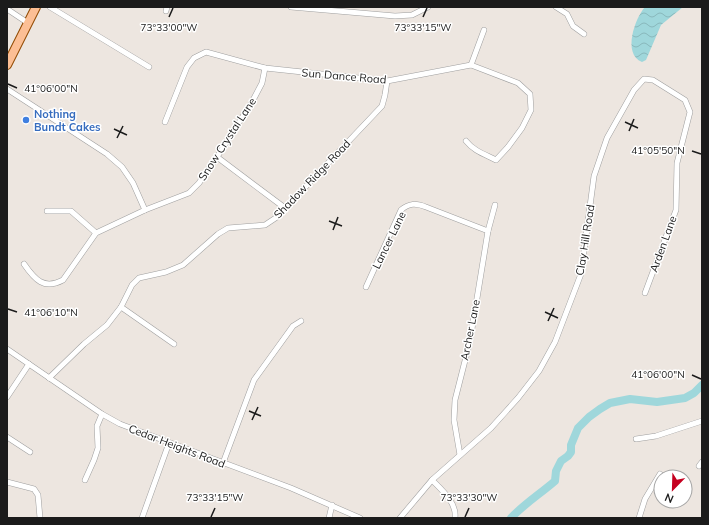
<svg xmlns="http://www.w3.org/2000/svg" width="709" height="525" viewBox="0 0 709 525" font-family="Mulish,sans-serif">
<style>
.water{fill:url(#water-waves)}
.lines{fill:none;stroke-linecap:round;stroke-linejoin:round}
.river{stroke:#9fd7db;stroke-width:8}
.minor-casing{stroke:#9f9f9f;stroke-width:6}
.primary-casing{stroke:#914900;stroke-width:10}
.minor{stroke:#fff;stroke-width:5}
.primary{stroke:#fcbf95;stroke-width:8}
.ticks{fill:none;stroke:#1b1b1b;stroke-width:1.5}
.shop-dot{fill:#3f7fe0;stroke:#fff;stroke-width:1.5}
.labels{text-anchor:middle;stroke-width:3;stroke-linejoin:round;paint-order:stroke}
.street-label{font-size:11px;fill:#1b1b1b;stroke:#fff}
.shop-label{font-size:11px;font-weight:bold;fill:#366cbe;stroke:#fff;text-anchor:start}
.ticks-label{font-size:10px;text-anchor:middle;fill:#1b1b1b;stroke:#fff;stroke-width:3;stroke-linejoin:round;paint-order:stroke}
</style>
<defs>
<pattern id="water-waves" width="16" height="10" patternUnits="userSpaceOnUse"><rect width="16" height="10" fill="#9fd7db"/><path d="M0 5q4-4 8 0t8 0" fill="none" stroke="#88b8bb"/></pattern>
</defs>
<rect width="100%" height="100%" fill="#ede6e0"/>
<path class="water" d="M645,7H683L661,25L646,60L642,62C622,54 635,18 645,7Z"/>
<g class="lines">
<path class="river" d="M511,518C524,504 540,494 555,481L556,471L561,461L568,456L571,452V445L578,428L589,417L600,409L610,403L630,399L657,402L685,398L694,393L702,385"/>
<g class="minor-casing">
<g id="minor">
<path d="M50,7L149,67"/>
<path d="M291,7L395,16L412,15L428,7"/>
<path d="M556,7L567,14L573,26L584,34"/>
<path d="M7,9L28,23"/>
<path d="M166,11L167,7"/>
<path d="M471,65L484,30"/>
<path d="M7,89L107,154L122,167L133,183L145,210"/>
<path d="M165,122L187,67L194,58L206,52L265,68L387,81L471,65L518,83L530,94L531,110L522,128L508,147L496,160C484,154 474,151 466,141"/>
<path d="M217,157L285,208"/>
<path d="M47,211H71L96,233"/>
<path d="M24,264C35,280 44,290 63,280L96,233L145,210L189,193L199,183L217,157L252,102L262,83L265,68"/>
<path d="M366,287L401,210C409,203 416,203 426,207L488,231"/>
<path d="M121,307L174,344"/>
<path d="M7,349L102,414L120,424L291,488L360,518"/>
<path d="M49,378L84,344L107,325L121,307L132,285L139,278L166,272L183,265L218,234L228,228L265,225L277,217L382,106L385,95L387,81"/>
<path d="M7,397L29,364"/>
<path d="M7,437L30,452"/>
<path d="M636,439L656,436L702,421"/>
<path d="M460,455L454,420L455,400L470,341L488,231L495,205"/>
<path d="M223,463L254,380L293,326L301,321"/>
<path d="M699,466L702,462"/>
<path d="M85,480L94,460L98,448L97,426L102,414"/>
<path d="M432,480C442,490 457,503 455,518"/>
<path d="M7,482L34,489L38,495L40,518"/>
<path d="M142,518L169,443"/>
<path d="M329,518L332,505"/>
<path d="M400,518L432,480L491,428L518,398L539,371L555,342L581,274L594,176L607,138L634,90L644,79L653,80L685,100L690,112L677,163L676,210L645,293"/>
<path d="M639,518L645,499L660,474"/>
</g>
</g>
<g class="primary-casing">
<path id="primary" d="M7,65L36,7"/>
</g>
<use href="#minor" class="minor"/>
<use href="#primary" class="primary"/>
</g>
<path class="ticks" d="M169,17L173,8M423,17L427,8M8,84L17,88M625,122L638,128M114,129L127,135M629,131L634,119M117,138L123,126M692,151L701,154M329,221L342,226M333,230L338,217M8,309L17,312M545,312L558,318M548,321L554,308M692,375L701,379M249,411L261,416M252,420L258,407M211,517L215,508M465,517L469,508"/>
<circle class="shop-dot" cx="26" cy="120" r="4"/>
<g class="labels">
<g class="street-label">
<text transform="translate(344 76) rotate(5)" y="4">Sun Dance Road</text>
<text transform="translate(227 139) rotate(-57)" y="4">Snow Crystal Lane</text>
<text transform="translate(312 179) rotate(-46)" y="4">Shadow Ridge Road</text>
<text transform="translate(389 240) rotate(-64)" y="4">Lancer Lane</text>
<text transform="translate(585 240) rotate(-81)" y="4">Clay Hill Road</text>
<text transform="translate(663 244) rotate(-70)" y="4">Arden Lane</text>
<text transform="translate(470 330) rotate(-79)" y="4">Archer Lane</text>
<text transform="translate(177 446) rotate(21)" y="4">Cedar Heights Road</text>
</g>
<g class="shop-label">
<text x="34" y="118">Nothing<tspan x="34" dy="13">Bundt Cakes</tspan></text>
</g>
</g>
<g class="ticks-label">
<text x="169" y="31">73°33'00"W</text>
<text x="423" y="31">73°33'15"W</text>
<text x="51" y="92">41°06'00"N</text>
<text x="658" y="154">41°05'50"N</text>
<text x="51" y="316">41°06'10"N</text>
<text x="658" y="378">41°06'00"N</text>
<text x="215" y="501">73°33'15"W</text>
<text x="469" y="501">73°33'30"W</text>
</g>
<rect width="709" height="525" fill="none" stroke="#1b1b1b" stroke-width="16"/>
<g transform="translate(673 489) rotate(203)"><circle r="19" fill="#ffffff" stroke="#a4a4a4"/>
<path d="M0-3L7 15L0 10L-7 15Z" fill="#c50020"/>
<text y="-6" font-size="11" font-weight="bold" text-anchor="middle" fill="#1b1b1b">N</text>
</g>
</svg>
